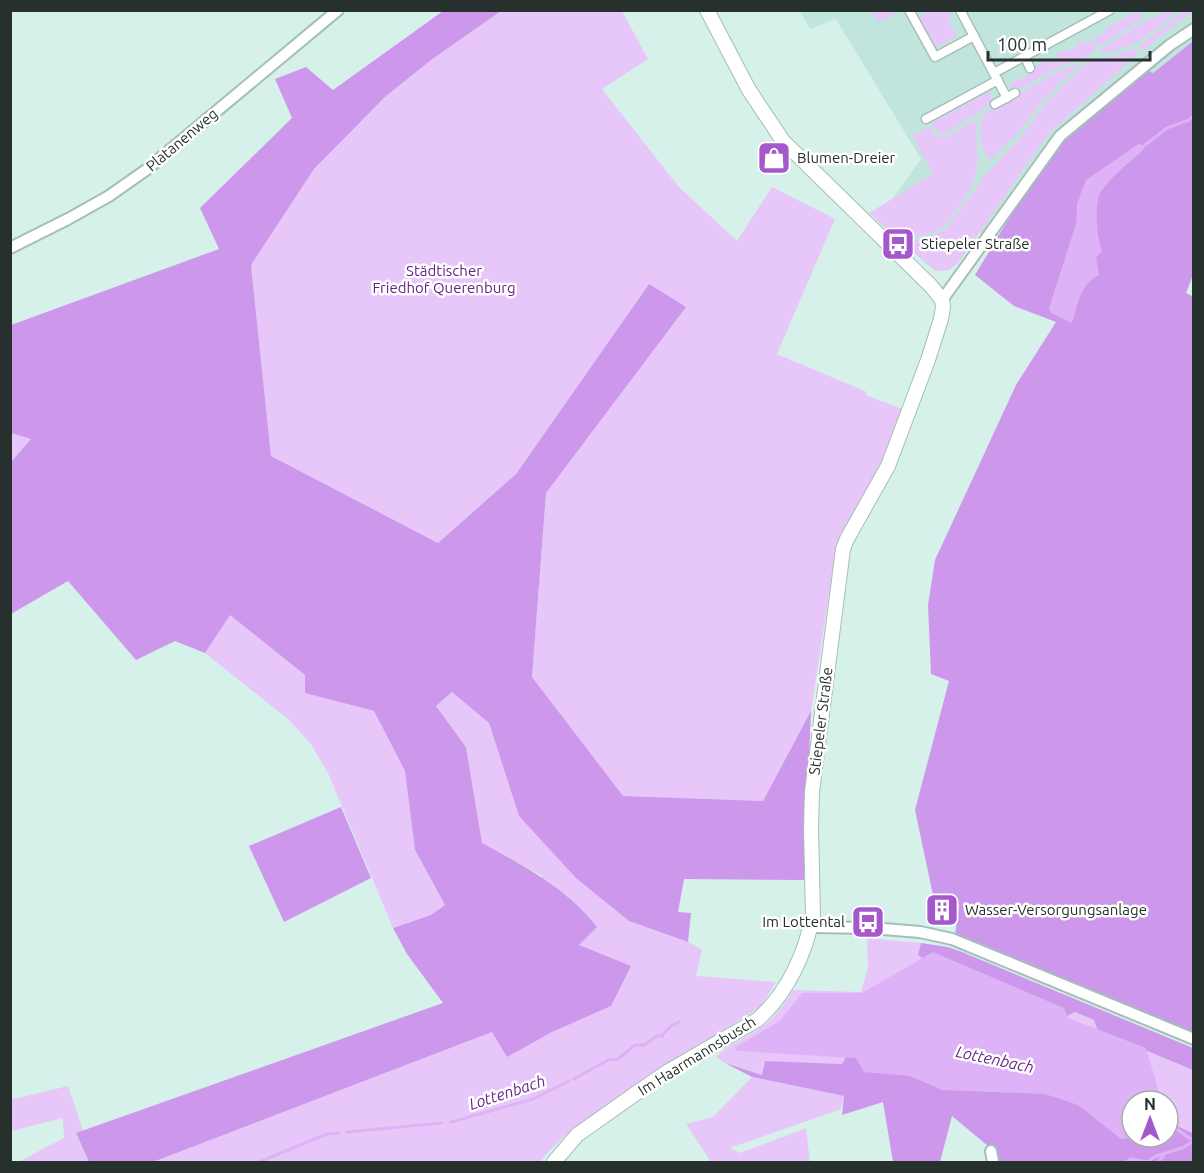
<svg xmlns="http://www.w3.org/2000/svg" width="1204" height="1173" viewBox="0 0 1204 1173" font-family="Ubuntu,sans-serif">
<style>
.built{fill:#c1e5dc}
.green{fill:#e7c7fa}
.forest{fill:#cd98ec}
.water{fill:#ddb2f6}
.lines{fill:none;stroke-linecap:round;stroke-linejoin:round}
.stream{stroke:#ddb2f6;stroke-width:3}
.pedestrian-casing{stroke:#a4bfb8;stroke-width:11}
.minor-casing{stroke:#a4bfb8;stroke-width:14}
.tertiary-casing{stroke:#a4bfb8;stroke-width:16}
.pedestrian{stroke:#fff;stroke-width:8}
.minor{stroke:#fff;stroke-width:10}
.tertiary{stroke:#fff;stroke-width:14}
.labels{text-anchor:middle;stroke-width:5;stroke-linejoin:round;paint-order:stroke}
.street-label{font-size:15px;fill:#26312e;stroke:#fff}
.poi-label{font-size:15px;fill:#26312e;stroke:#fff;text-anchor:start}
.park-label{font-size:15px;fill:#662385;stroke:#fff}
.water-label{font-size:16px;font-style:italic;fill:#6a2889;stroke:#fff}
</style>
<rect width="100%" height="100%" fill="#d5f1e9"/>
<path class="built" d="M800,11H1193V41L1152,73L1149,71L1119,94L1047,162L995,243L979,232L959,262L949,270L936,271L927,265L879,218L921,159L836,19L810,29Z"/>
<g class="green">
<path d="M501,11H622L648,59L602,89L678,186L737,241L772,187L835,219L777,354L867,392L866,395L905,410L885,461L842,537L833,568L811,711L763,801L622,796L532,677L546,493L649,284L516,474L438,543L271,456L251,265L314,169L385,97L431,60Z"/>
<path d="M872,11H900L878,22Z"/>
<path d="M930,11H949L953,17L948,20L957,36L933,49L916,18Z"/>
<path d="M1138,11L1142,18L1099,47L1094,39L1106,32L1105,29Z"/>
<path d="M1167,11H1178C1155,30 1133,51 1102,53L1100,50C1121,35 1143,21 1167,11Z"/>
<path d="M1184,11H1193L1142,51L1138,47Z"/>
<path d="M1092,40L1096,49L1088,56L1055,69L1014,92L1010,84L1035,71L1034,67L1047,60L1049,63L1056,59L1055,56L1068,49L1070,51L1078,47L1077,44L1083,41L1085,44Z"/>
<path d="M1134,49L1138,54L1049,133L959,262L949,270L936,271L901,242L927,238L945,230L975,190L982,178L1021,137L1045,104L1090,59L1114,56Z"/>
<path d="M1082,61L1043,101L1018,133L991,159C979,149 977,127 985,113L1057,72Z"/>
<path d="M989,92L994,102L946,133L939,134L931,123Z"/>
<path d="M977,119C975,137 980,156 976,174C973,188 949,225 937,231C925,237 909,237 896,238L869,213L933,174L912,136L929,127L936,136L946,137Z"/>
<path d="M11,433L31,439L11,462Z"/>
<path d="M229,614L305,675L306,693L374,711L405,771L415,850L445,905L431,915L393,928L328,773L311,744L289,720L205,653Z"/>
<path d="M453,691L489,723L519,816L629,921L688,942L702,950L696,976L776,982L760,1007L631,1088L591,1116L569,1132L549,1151L540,1162H153L492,1032L507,1056L552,1032L578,945L541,875L482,844L466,747L436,706Z"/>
<path d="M867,938L921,943L918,955L1065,1017L1075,1012L1094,1020L1137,1048L1193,1070V1133L1168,1122V1101H1132L855,1043L842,1064L765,1062L763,1075L725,1063L716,1057C730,1043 747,1038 763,1026C776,1017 785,1003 793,990L861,992L868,967Z"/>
<path d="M752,1077L844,1096L841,1109L730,1148L740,1153L806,1128L810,1162H711L686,1124L713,1117Z"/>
<path d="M68,1086L83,1130L76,1134L89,1162H18L64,1138L63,1118L11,1131L10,1100Z"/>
</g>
<g class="forest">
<path d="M443,11H501L431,60L385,97L314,169L251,265L271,456L438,543L516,474L649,284L686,307L546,493L532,677L623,796L763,801L811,711L804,880L684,879L678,912L691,913L688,942L629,921L576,878L519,816L489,723L452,692L436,706L466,747L482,843C526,867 566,888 597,927L579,945L631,966L611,1006L552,1032L507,1057L492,1032L153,1162H89L76,1133L443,1003L407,954L393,928L431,915L445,905L415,850L405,771L374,711L305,693V675L230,615L205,653L175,641L136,660L68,581L11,614V462L31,439L11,433V325L219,249L200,208L292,118L275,79L306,67L333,90Z"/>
<path d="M1193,41L1194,259L1193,275L1186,293L1194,297L1193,1034L990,948L955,936L959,905L956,897L933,895L915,810L949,681L931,674L928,605L935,560L1016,385L1056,322L1014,306L975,275L1014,210L1066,139L1149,71L1153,73Z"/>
<path d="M341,807L371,878L284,922L249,846Z"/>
<path d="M921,943L948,947L962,952L1193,1048V1070L1098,1031L1094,1020L1075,1012L1065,1017L928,963L918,955Z"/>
<path d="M855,1043L1035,1074L1132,1137H1168V1122L1193,1133V1162H996L994,1151L952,1116L940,1162H893L883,1102L842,1115L844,1096L752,1077L725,1063L762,1075L765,1061L842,1064Z"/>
</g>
<g class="water">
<path d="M1140,143L1144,149C1130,162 1113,175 1102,190C1093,202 1097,238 1102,251L1096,257L1099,275C1080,284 1078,304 1072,323L1051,313L1049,308L1076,224L1077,204L1086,180Z"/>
<path d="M933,952L1064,1008L1068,1018L1146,1048L1159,1092V1101H1132V1137H1135L1121,1139L1078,1105L1045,1094L942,1090L910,1076L864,1072L856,1058L738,1051L734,1048L780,1021L802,993H862Z"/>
</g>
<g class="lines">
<g class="stream">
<path d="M1140,149L1167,128L1189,120L1194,115"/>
<path d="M574,1079L610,1059L617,1060L635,1045H644L657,1036H662L671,1026L679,1022"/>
<path d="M451,1122L533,1099L569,1081"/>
<path d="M1177,1129L1189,1138L1194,1139"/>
<path d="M347,1132L441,1123"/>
<path d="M259,1162L327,1134L339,1133"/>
<path d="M1125,1162L1131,1159L1147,1162L1156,1156L1182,1148L1194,1141"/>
<path d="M1158,1162L1164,1155"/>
</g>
<g class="pedestrian-casing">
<g id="pedestrian">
<path d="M909,10L935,57L974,36"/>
<path d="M960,10L1007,98"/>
<path d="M1025,57L1030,68"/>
<path d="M994,73L1110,10"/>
<path d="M995,104L1015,93"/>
<path d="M926,119L998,80"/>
</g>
</g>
<g class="minor-casing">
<g id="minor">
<path d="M10,248L68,219L109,196L146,170L338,10"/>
<path d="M942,300L1060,136L1170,45L1194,29"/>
<path d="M811,927L871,928L920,932L952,939L1194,1039"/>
<path d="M991,1151L993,1162"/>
</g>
</g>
<g class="tertiary-casing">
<path id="tertiary" d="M554,1162L577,1135L635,1094L667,1072L757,1020C787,994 806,953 813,914L811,829L812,792L843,549L847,539L888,466L928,360L941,319L943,307L942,300L931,286L783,141L749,90L707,10"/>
</g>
<use href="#pedestrian" class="pedestrian"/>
<use href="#minor" class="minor"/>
<use href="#tertiary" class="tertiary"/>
</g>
<defs>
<g id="shop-square" transform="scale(1.725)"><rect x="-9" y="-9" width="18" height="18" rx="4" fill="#a458cb" stroke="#fff"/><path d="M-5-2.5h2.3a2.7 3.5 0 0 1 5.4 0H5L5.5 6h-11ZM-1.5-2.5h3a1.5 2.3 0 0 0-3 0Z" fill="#fff"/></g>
<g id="bus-square" transform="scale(1.725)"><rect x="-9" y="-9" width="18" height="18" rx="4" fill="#a458cb" stroke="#fff"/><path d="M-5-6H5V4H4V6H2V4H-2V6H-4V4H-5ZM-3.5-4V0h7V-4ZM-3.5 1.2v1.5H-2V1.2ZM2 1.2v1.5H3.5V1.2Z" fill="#fff"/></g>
<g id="building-square" transform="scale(1.725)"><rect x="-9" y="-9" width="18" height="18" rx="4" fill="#a458cb" stroke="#fff"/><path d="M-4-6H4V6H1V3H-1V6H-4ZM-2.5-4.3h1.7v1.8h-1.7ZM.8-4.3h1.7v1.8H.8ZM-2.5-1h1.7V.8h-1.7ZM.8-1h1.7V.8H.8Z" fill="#fff"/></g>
</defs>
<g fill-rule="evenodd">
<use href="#shop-square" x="774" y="158"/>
<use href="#bus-square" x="898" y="244"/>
<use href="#building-square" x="942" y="910"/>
<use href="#bus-square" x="868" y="922"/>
</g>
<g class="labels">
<g class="street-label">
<text transform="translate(182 140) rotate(-40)" y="5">Platanenweg</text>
<text transform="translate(821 721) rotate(-83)" y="5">Stiepeler Straße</text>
<text transform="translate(697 1056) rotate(-32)" y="5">Im Haarmannsbusch</text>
</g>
<g class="poi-label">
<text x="797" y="163">Blumen-Dreier</text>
<text x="921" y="249">Stiepeler Straße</text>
<text x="965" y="915">Wasser-Versorgungsanlage</text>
<text x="845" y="927" text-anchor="end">Im Lottental</text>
</g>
<g class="park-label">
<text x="444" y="276">Städtischer<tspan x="444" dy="17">Friedhof Querenburg</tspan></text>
</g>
<g class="water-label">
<text transform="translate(995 1059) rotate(12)" y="6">Lottenbach</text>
<text transform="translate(507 1092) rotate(-18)" y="6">Lottenbach</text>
</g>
</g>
<rect width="1204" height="1173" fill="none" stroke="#26312e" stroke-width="24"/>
<g transform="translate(1150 1119)"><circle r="28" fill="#ffffff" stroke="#a8adab" stroke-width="1.5"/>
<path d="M0-4.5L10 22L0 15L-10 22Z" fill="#a458cb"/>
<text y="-9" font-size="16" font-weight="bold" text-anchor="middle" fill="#26312e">N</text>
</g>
<path d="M988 51v9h162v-9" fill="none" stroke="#26312e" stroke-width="3"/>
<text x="997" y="51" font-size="18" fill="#26312e" stroke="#ffffff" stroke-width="4.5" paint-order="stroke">100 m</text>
</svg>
